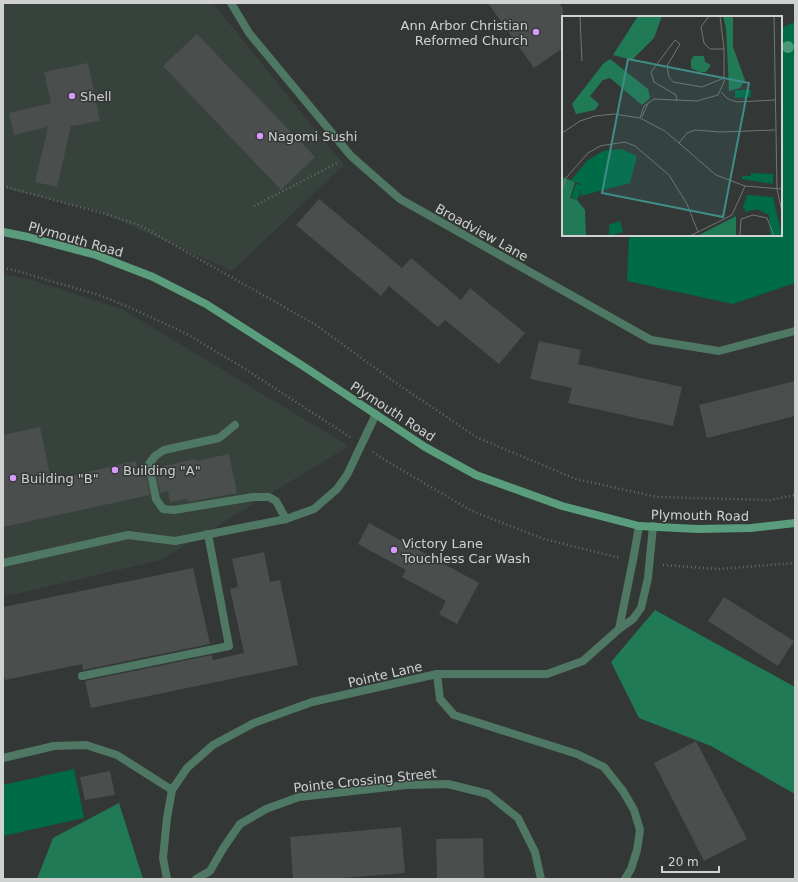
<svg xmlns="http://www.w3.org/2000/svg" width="798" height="882" viewBox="0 0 798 882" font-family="'DejaVu Sans',sans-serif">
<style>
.built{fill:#37423c}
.green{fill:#006b47}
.forest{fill:#207a56}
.building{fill:#4a4e4c}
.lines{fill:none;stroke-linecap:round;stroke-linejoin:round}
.path{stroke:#686c6a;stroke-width:2.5;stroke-dasharray:1 3;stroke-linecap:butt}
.service{stroke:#4f7864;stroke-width:8}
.minor{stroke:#4f7864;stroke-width:8}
.secondary{stroke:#599d7d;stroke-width:8}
.tree{fill:#459976}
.poi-dot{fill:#d69bfa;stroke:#333735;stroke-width:1.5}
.labels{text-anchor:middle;stroke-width:3;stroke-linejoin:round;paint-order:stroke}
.poi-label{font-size:13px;fill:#cfd2d1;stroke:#333735;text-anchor:start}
.street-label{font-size:13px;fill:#cfd2d1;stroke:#333735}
.inset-road{fill:none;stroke:#717573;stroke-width:1}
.view{fill:#3f8d87;fill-opacity:0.15;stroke:#3f8d87;stroke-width:2}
.inset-edge{fill:none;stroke:#cfd2d1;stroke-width:2}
</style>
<rect width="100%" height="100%" fill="#333735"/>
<g class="built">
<path d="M4,3H213L344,165L232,271L98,211L3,188V4Z"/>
<path d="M3,274L29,279L122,309L349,446L161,560L3,597Z"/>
</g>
<g class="green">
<path d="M795,22V283L733,304L627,281L629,235H781V28Z"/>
<path d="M74,769L84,818L3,836V785Z"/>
</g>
<g class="forest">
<path d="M655,610L795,687V794L711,746L639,718L611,662Z"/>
<path d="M119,803L143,879H37L53,838Z"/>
</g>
<g class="building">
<path d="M488,3H559L563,8V48L534,68Z"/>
<path d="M197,34L315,157L281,190L163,66Z"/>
<path d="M88,63L100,121L71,126L57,187L35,182L48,127L14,135L9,113L51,103L44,72Z"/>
<path d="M319,199L402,268L411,258L461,300L470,288L525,333L499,364L445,320L438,327L389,286L381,296L296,225Z"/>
<path d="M539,341L581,350L578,364L682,387L673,426L568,403L572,388L530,379Z"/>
<path d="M795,381V416L707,438L699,405Z"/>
<path d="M40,427L51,480L136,461L138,472L145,470L150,495L3,527V435Z"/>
<path d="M229,454L237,493L188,502L187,499L170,502L168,491L160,493L155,468L195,459L196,461Z"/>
<path d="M369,523L479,583L457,624L439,614L446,601L402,577L406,570L358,544Z"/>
<path d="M264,552L270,582L280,580L298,665L91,708L85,681L212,655L213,660L244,653L230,589L238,587L232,559Z"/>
<path d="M193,568L210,644L83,670L82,664L5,680L3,670V607Z"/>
<path d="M724,597L794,641L778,666L708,621Z"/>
<path d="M696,741L747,839L704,861L654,763Z"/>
<path d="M110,771L115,795L85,800L80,777Z"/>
<path d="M401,827L405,873L331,879H293L290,837Z"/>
<path d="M483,838L484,879H437L436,839Z"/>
</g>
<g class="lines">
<g class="path">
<path d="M3,186L109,215L139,225L316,325L393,381L478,438L576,479L657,497L770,500L795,495"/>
<path d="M254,206L339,162"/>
<path d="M3,268L10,269L102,296L140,312L185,333L239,365L350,437"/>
<path d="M373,452L388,462L472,511L544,539L620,558"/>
<path d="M663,565L718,569L795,563"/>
</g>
<g class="service">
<path d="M235,425L219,438L164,450L155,456L149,464L156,499L163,509L174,510L253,497H269L276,501L286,519"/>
<path d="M82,676L229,646L208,534"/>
</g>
<g class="minor">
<path d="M231,3L249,33L351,156L400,199L651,340L719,351L795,331"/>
<path d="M3,563L128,535L175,541L286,519L314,509L337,489L347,475L376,414"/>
<path d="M619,629L633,560L639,526"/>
<path d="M437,674L440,699L454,715L577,754L604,767L623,791L634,810L640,830L637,850L631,869L625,879"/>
<path d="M3,758L54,746L86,745L117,755L172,790"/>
<path d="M167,879L163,858L167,818L172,790L187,768L213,745L254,723L312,702L437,674H547L583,661L619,629L633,619L641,608L648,578L653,526"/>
<path d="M196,879L210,871L224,847L240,824L266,809L299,797L407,785L448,784L488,794L518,818L535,852L541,879"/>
</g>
<path class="secondary" d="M3,232L28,237L96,255L153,277L206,304L303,366L425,447L476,475L562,506L639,526L697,529L751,528L795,523"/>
</g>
<circle class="tree" cx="788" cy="47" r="6"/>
<g class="poi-dot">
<circle cx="536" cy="32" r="4"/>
<circle cx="72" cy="96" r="4"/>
<circle cx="260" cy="136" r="4"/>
<circle cx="115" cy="470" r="4"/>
<circle cx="13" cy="478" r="4"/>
<circle cx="394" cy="550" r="4"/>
</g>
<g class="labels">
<g class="poi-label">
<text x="528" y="30" text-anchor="end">Ann Arbor Christian<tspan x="528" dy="15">Reformed Church</tspan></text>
<text x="80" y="101">Shell</text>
<text x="268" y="141">Nagomi Sushi</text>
<text x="123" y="475">Building "A"</text>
<text x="21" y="483">Building "B"</text>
<text x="402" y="548">Victory Lane<tspan x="402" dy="15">Touchless Car Wash</tspan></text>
</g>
<g class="street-label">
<text transform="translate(482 232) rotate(29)" y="5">Broadview Lane</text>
<text transform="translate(76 239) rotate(16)" y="5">Plymouth Road</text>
<text transform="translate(393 411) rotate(33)" y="5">Plymouth Road</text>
<text transform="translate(700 515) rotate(1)" y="5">Plymouth Road</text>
<text transform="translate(385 674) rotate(-13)" y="5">Pointe Lane</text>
<text transform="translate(365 780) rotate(-6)" y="5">Pointe Crossing Street</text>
</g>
</g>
<g transform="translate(562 16)">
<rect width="220" height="220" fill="#333735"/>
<path d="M173,74H189V81L173,82ZM59,133L75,140L68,167L18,180L20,172L15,184L9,181L14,168L21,169L9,164L26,144L41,135ZM189,157L211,158V168L179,163L180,160H189ZM185,179L211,181L220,220H208L207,199L195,193L184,196L181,191ZM58,205L61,216L47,220V209Z" fill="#006b47"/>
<path d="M76,0H100L92,22L70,44L51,39ZM161,0H171V31L183,64L178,72L167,75L164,12ZM132,40H142L143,46L149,49L144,56H137L129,52V44ZM48,43L86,73L88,82L80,89L48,62L41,64L28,80L37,88L33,94L14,98L10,88L41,48ZM0,161L13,166L8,182L15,184L23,194L24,220H0ZM174,200V220H135Z" fill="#207a56"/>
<path class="inset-road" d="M18,0L20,45M147,0L139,11L142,27L148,33H162L158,0M212,0L215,173L220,196M159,76L166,83L175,86L213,84M115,85L114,79L92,66L89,56L113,24L118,28L105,50L107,61L111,66L140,71L162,62M80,101L86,87M78,102L82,90L92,83L135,85L156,79L162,66V33M0,117L18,105L33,100L52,98L78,102L103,115L154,159L183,170L220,173M117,127L125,117L133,114L158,116L213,114M0,173L4,162L26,137L38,130L63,126L73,130L107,159L125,188L136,216M128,220L170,199L183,170M178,220L179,203L191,199L205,202L212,220"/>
<path class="view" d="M66,43L187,67L161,201L40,177Z"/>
<rect width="220" height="220" class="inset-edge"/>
</g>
<rect width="798" height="882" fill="none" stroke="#cfd2d1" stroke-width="8"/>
<path d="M662 866v6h57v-6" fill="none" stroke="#cfd2d1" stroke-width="2"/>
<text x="668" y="866" font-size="12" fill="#cfd2d1" stroke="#333735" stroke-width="3" paint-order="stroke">20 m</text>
</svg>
